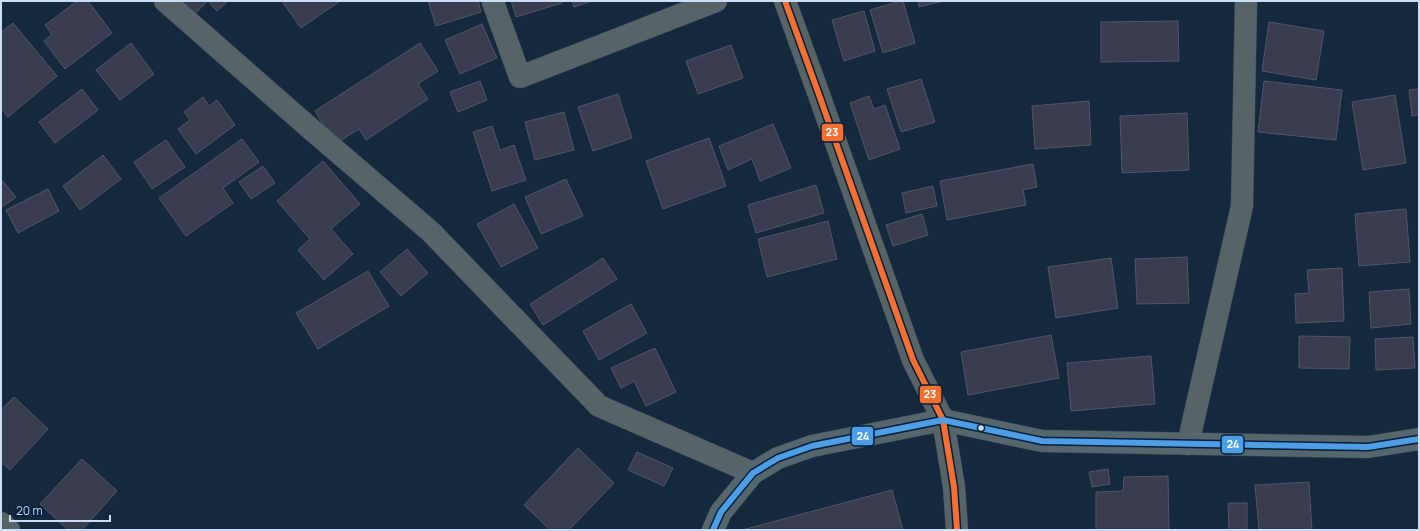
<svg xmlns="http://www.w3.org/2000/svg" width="1420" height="531" viewBox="0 0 1420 531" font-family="Manrope,sans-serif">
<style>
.building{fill:#3a3d50;stroke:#525568}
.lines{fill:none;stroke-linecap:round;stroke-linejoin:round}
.minor-casing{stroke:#344558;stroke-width:23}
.secondary-casing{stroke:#344558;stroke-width:23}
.minor{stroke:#576467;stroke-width:22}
.secondary{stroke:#55666c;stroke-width:22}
.bus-1-casing{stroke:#041e3c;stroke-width:9}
.bus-2-casing{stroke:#041e3c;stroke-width:9}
.bus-1{stroke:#f46f30;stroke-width:6}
.bus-2{stroke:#4d9ee5;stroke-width:6}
.bus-dot{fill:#cadef8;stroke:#041e3c;stroke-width:1.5}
.line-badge{stroke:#041e3c;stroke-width:1.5}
.badge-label{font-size:11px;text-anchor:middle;font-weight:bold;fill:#fff}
</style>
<rect width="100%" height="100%" fill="#14283e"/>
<g class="building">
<path d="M77,1H88L112,33L65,69L44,41L52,34L45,25Z"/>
<path d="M174,1H208L190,18Z"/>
<path d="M208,1H228L217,11Z"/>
<path d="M282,1H340L301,28Z"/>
<path d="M428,1H478L481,12L436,26Z"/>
<path d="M511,1H561L562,3L516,17Z"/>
<path d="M572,1H592L574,7Z"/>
<path d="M900,1H903L915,43L883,53L870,10Z"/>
<path d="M918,1H944L919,7Z"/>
<path d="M864,11L875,51L844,61L832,20Z"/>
<path d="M1178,21L1179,61L1101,62V22Z"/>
<path d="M1269,22L1324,31L1316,80L1262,71Z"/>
<path d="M13,23L57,76L8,117L1,108V32Z"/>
<path d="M482,24L497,58L460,74L445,40Z"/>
<path d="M131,43L154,74L120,100L96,70Z"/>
<path d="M420,43L438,71L418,84L428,99L366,140L359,129L335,144L315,111Z"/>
<path d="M731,45L743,78L698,94L686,61Z"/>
<path d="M921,79L935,122L901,132L887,89Z"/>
<path d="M480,81L487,100L458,112L450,92Z"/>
<path d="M1264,81L1342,90L1336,140L1258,132Z"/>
<path d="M82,89L98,110L55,143L39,122Z"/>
<path d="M1419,89V115L1412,116L1409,90Z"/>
<path d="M618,94L632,138L593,151L578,107Z"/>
<path d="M1395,95L1406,163L1363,170L1352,102Z"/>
<path d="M869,96L874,109L885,105L900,149L869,160L850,103Z"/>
<path d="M203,97L209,106L217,100L235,125L196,154L178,129L190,120L184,112Z"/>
<path d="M1089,101L1091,145L1035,149L1032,106Z"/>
<path d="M564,112L574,150L535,160L525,122Z"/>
<path d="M1187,113L1189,170L1122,173L1120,116Z"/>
<path d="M773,124L791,168L760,181L752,159L728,170L719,146Z"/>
<path d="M492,126L500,150L514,145L526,180L492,191L473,132Z"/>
<path d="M709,138L726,186L663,209L646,161Z"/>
<path d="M242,139L259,162L223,188L233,203L186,236L159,198Z"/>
<path d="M166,140L185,167L152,189L134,162Z"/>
<path d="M103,155L121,179L80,210L63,186Z"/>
<path d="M323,161L360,204L331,229L353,254L324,280L298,250L310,239L277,201Z"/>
<path d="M1033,164L1037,187L1023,190L1026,205L947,220L940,181Z"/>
<path d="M263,166L275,183L251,199L239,182Z"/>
<path d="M1,179L16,197L1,208Z"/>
<path d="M566,179L583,216L541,234L525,197Z"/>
<path d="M816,185L824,213L756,233L748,205Z"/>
<path d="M933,186L937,206L906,213L902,193Z"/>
<path d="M48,189L59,211L18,233L6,210Z"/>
<path d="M514,204L538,248L501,267L477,224Z"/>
<path d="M1406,209L1410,262L1359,266L1355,214Z"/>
<path d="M922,214L928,235L893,246L886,225Z"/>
<path d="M828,221L837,259L767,277L758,239Z"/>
<path d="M407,249L428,273L401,296L380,272Z"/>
<path d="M1187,257L1189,303L1137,304L1135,259Z"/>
<path d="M603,258L617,279L543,325L530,304Z"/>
<path d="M1111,258L1118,308L1056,318L1048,267Z"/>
<path d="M1342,268L1344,321L1296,323L1295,294L1309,293L1307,270Z"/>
<path d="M368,271L389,306L318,349L296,313Z"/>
<path d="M1409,289L1411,324L1371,328L1369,292Z"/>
<path d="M631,304L647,333L599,360L583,331Z"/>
<path d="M1051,335L1059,378L968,395L961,352Z"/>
<path d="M1299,336L1350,337L1349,369L1299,368Z"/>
<path d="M1413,337L1415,368L1376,370L1375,339Z"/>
<path d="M655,348L676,392L646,406L634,381L621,388L611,368Z"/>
<path d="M1151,356L1155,404L1071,411L1067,363Z"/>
<path d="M14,397L48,429L10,470L1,462V410Z"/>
<path d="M578,448L614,483L569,530H550L524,505Z"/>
<path d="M637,452L673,468L664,486L628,470Z"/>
<path d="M82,459L117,491L82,530H68L40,504Z"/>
<path d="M1108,469L1110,484L1092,487L1089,472Z"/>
<path d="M1168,476L1169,530H1096V492L1123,491L1124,477Z"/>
<path d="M1309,482L1312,530H1259L1255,485Z"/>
<path d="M892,490L903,530H742Z"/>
<path d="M1228,503H1247V530H1229Z"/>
</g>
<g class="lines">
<g class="minor-casing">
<g id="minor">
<path d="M165,1L312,130L431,232L599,406L753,473"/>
<path d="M785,1L818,92L913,360L943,420L954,487L957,530"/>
<path d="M493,2L520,77L716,1"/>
<path d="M1188,444L1242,206L1246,1"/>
<path d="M1,523L9,530"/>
</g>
</g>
<g class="secondary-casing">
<path id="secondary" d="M713,530L721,512L753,473L778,458L812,446L943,420L1042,441L1368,447L1419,439"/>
</g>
<use href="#minor" class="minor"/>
<use href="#secondary" class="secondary"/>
<g class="bus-1-casing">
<path id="bus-1" d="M785,1L818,92L913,360L943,420L954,487L957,530"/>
</g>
<g class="bus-2-casing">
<path id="bus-2" d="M713,530L721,512L753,473L778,458L812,446L943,420L1042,441L1368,447L1419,439"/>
</g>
<use href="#bus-1" class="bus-1"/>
<use href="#bus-2" class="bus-2"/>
</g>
<circle class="bus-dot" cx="981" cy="428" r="3.5"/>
<g class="line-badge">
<rect x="821" y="123" width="23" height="19" rx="4" fill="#f46f30"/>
<rect x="919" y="385" width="23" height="19" rx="4" fill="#f46f30"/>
<rect x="851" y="426" width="23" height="20" rx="4" fill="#4d9ee5"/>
<rect x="1221" y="435" width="23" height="19" rx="4" fill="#4d9ee5"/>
</g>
<g class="badge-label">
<text x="832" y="136">23</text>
<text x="930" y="398">23</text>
<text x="863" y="440">24</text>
<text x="1233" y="448">24</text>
</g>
<rect width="1420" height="531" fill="none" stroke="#cadef8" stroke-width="4"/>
<path d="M10 515v6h100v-6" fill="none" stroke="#cadef8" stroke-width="2"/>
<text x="16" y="515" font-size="12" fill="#cadef8" stroke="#041e3c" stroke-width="3" paint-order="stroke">20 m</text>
</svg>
